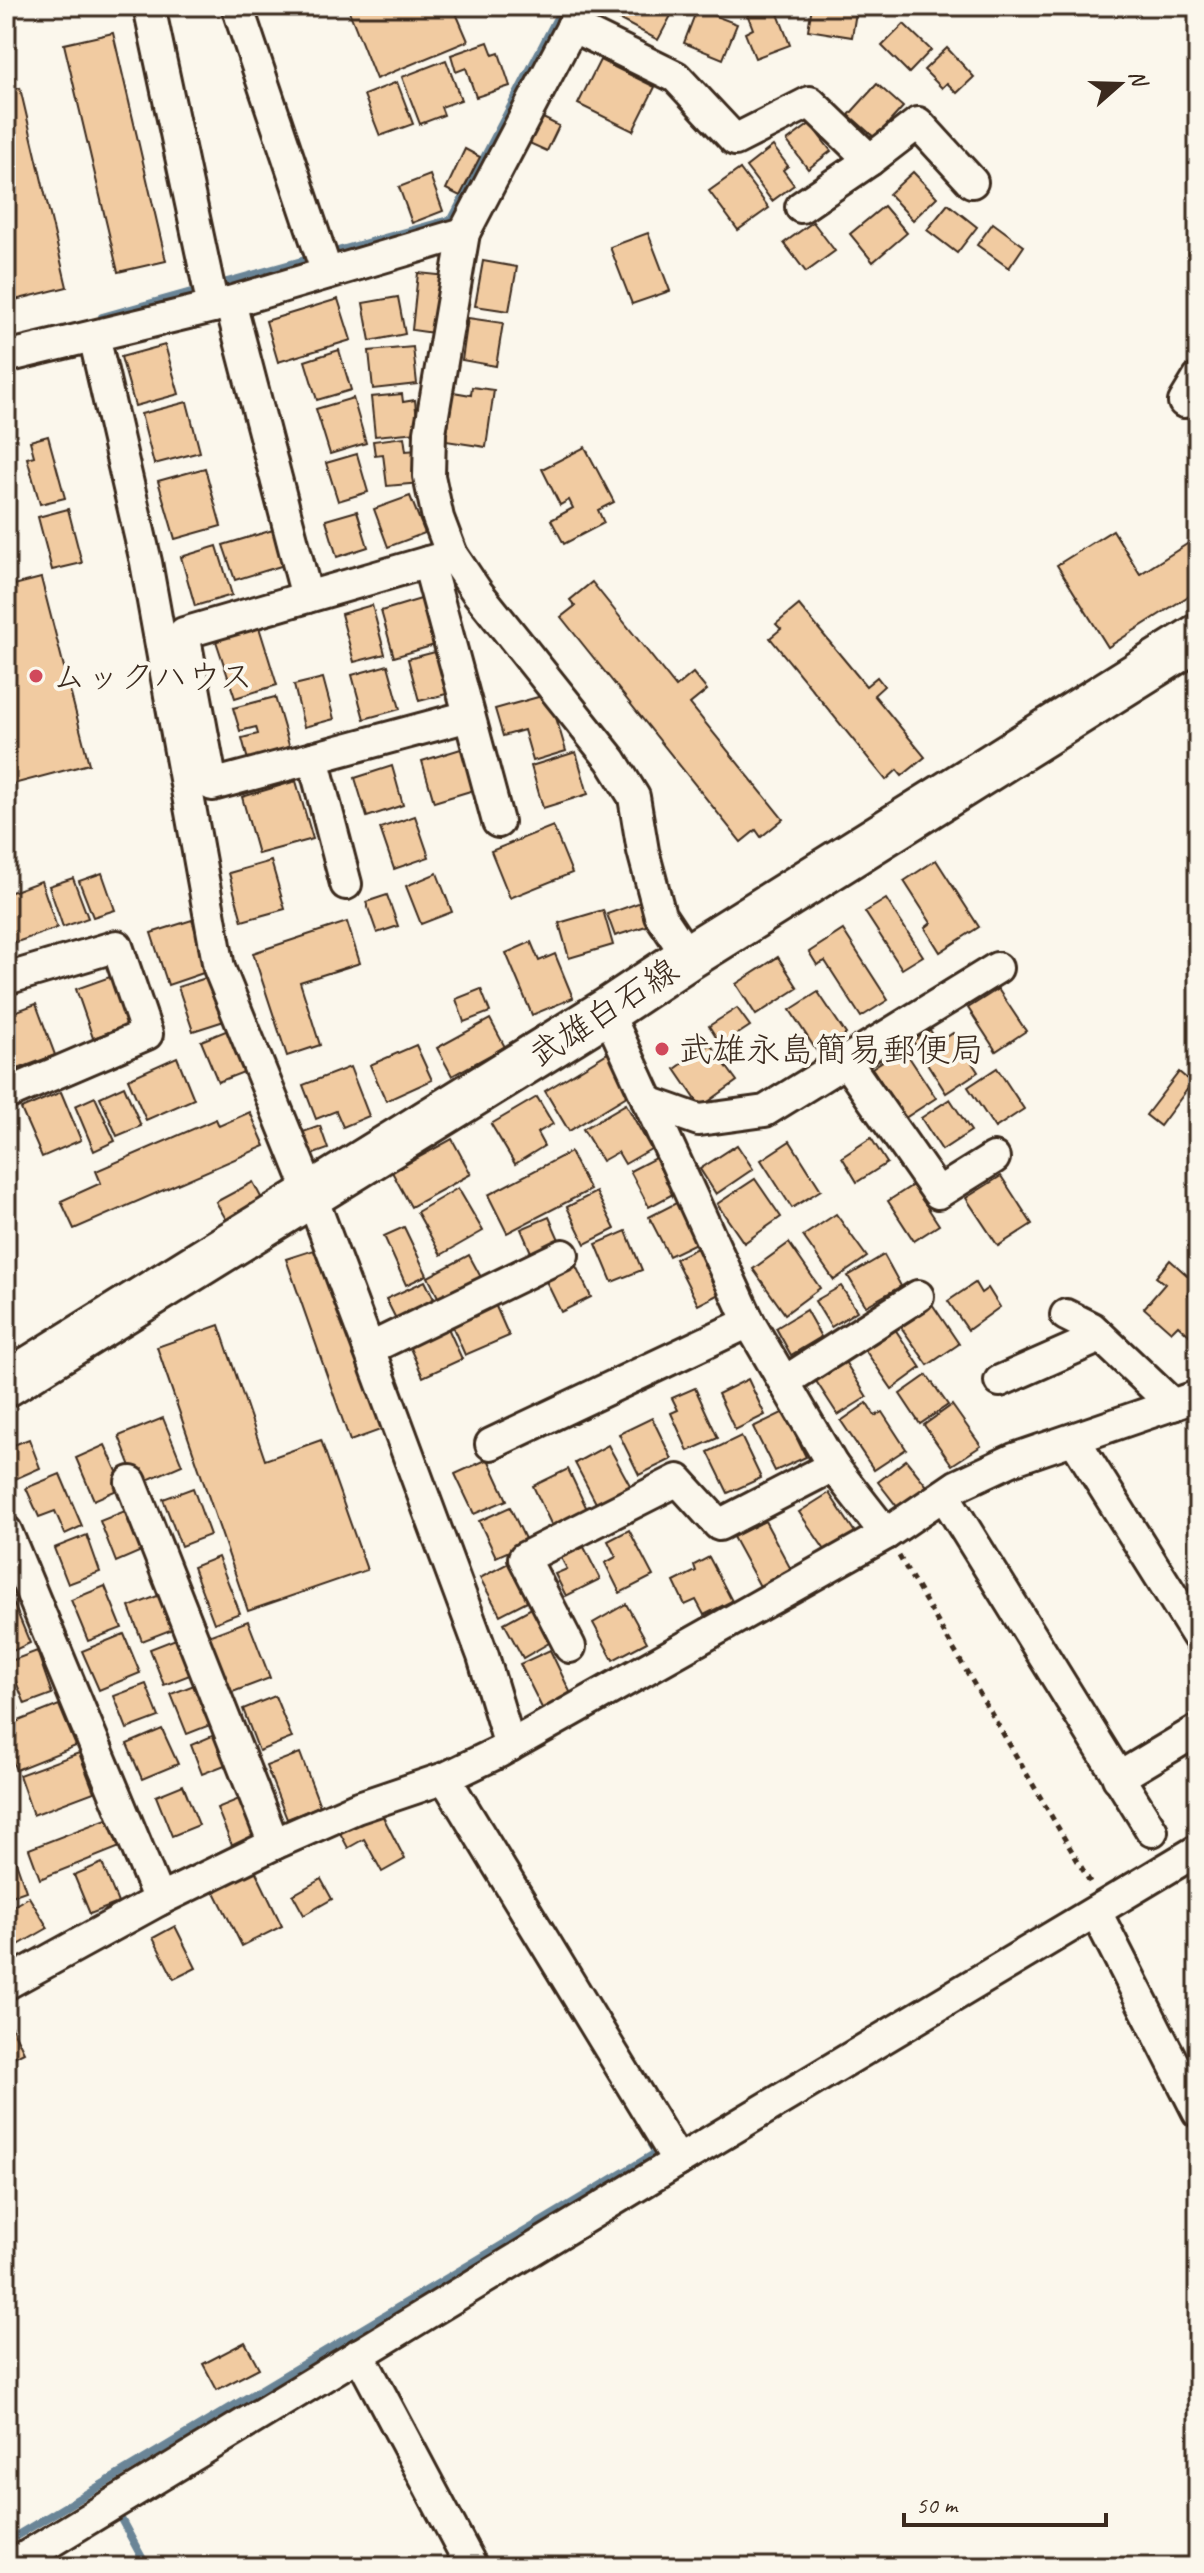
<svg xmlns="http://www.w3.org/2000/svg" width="1204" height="2573" viewBox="0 0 1204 2573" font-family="Caveat,'Klee One',sans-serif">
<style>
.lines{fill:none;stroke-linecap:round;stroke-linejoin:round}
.stream{stroke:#6a8597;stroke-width:8}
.building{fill:#f1cba1;stroke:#3b2a1e;stroke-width:2}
.street-casing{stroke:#3b2a1e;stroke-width:36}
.secondary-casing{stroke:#3b2a1e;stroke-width:50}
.path{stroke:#3b2a1e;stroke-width:5;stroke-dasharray:6 6;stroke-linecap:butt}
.street{stroke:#fbf7ec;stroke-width:30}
.secondary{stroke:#fbf7ec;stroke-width:44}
.poi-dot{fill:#d1495b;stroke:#fbf7ec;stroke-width:3}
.labels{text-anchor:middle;stroke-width:8;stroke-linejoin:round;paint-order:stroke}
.poi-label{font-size:34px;fill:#3b2a1e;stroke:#fbf7ec;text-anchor:start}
.street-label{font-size:34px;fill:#3b2a1e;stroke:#fbf7ec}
</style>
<rect width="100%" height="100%" fill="#fbf7ec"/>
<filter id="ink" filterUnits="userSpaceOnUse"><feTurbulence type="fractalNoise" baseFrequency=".0125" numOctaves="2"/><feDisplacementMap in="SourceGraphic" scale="16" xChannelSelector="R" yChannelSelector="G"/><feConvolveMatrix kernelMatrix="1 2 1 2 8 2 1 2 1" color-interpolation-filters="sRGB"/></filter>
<g filter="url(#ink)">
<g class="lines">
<g class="stream">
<path d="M104,328L102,317L452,219L563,6"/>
<path d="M121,2519L147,2567"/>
<path d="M6,2542L656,2153L651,2145"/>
</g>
</g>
<g class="building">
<path d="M347,6H402L403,9L409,6H453L468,41L376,79Z"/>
<path d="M611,6H666L674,10L658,40L607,13Z"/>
<path d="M744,6H775L790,45L755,58L745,33L753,29Z"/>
<path d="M812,6H857L852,37L808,30Z"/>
<path d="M697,9L737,24L723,59L684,43Z"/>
<path d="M904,24L931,50L909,73L882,46Z"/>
<path d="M113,33L166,261L118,272L64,44Z"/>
<path d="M488,42L493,55L499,53L510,86L476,97L466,68L456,72L451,55Z"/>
<path d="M947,48L974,77L957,93L947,83L942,88L924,70Z"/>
<path d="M446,60L461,100L441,107L444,115L420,124L402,77Z"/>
<path d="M600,60L655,87L633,131L578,104Z"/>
<path d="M397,82L413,124L380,136L364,95Z"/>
<path d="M877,84L903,107L875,138L849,115Z"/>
<path d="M20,88L67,287L15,300L6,263V91Z"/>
<path d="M539,116L559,126L547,151L527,142Z"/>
<path d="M810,124L831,151L808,169L787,141Z"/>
<path d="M773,146L788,166L783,170L794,185L772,201L746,167Z"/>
<path d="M465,149L480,157L460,196L446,189Z"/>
<path d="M740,169L769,208L738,230L709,191Z"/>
<path d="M913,172L937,197L913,220L889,194Z"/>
<path d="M430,175L443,211L412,223L399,187Z"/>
<path d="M948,204L977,227L957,253L927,230Z"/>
<path d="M884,206L907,233L873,262L850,234Z"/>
<path d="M813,222L835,251L806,272L784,243Z"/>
<path d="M993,223L1024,246L1009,268L977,245Z"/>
<path d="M648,233L670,291L632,304L610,247Z"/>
<path d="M483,261L517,267L509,311L475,306Z"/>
<path d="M418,273L447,276L441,334L412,330Z"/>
<path d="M398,297L405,334L370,341L363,303Z"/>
<path d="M338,299L351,340L278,362L266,321Z"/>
<path d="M468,318L503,323L496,366L462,360Z"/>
<path d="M165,345L179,394L135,406L121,357Z"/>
<path d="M413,347L417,384L373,389L369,351Z"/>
<path d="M339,350L351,390L317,400L305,361Z"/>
<path d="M472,387L494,390L486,447L446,441L453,392L471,395Z"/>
<path d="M402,394L403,402L415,400L418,432L375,436L371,397Z"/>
<path d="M353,398L366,443L330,454L316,409Z"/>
<path d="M187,402L200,452L154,464L141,414Z"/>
<path d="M48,436L65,498L40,504L27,458L34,456L30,441Z"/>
<path d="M404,437L406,451L417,450L421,483L387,486L383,454L375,455L373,441Z"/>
<path d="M585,447L614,502L598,510L604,523L564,544L551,520L573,508L569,500L560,505L542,469Z"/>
<path d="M357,454L368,492L338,501L326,463Z"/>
<path d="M205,468L221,526L175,539L158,481Z"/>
<path d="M410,496L425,533L388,547L374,509Z"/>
<path d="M68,509L82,563L52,570L38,517Z"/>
<path d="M357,511L368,547L337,557L326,520Z"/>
<path d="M273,530L284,565L235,580L223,545Z"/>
<path d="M1113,530L1140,574L1198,537V590L1108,647L1057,565Z"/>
<path d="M217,546L232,595L195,606L181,557Z"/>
<path d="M41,578L89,764L6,786V587Z"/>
<path d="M592,582L676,687L693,673L707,690L690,704L783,819L761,837L756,830L741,842L561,617L575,606L570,600Z"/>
<path d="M424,598L438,644L394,657L381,611Z"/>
<path d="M372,605L385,654L354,662L341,614Z"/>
<path d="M799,605L866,686L877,677L884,686L874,695L925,757L902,776L897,770L886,780L770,638L781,629L776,624Z"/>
<path d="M258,624L277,685L235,698L215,638Z"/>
<path d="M439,651L450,693L419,701L408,659Z"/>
<path d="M388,665L400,709L364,719L352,675Z"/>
<path d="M323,678L334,719L304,727L294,685Z"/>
<path d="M549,694L566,751L533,761L524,730L503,736L495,709Z"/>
<path d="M275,697L291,752L249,764L242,738L258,734L256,727L240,731L233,708Z"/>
<path d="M464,748L477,789L434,802L422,761Z"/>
<path d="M576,752L588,794L543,808L531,766Z"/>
<path d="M392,766L403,805L367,817L355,778Z"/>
<path d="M296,781L313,839L258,854L242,797Z"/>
<path d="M415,816L429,857L394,869L380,828Z"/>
<path d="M553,826L572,873L510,898L491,851Z"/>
<path d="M936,860L979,927L940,952L925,928L931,923L904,881Z"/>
<path d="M271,861L285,909L242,921L229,873Z"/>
<path d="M102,873L115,910L93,917L79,881Z"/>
<path d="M437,873L452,912L421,924L406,886Z"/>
<path d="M73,878L88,918L63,927L49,886Z"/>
<path d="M41,881L57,928L14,943L6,921V894Z"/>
<path d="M387,895L398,926L377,933L366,902Z"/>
<path d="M886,899L923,956L902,969L865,912Z"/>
<path d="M641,902L649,925L615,936L607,914Z"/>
<path d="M603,910L613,945L569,958L559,923Z"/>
<path d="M192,920L209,971L168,985L151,933Z"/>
<path d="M347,922L360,963L300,982L320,1045L287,1056L253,953Z"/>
<path d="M843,930L888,1000L861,1017L825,961L817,965L809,952Z"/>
<path d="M531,942L539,961L555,954L573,998L532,1015L506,953Z"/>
<path d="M778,957L798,988L756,1015L736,984Z"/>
<path d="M121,973L138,1022L93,1038L76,989Z"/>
<path d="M209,977L224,1021L193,1031L178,987Z"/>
<path d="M481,989L490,1012L464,1022L456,999Z"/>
<path d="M998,989L1026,1031L996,1051L968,1008Z"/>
<path d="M818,992L846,1034L818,1053L790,1010Z"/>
<path d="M36,1004L55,1055L18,1069L6,1037V1015Z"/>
<path d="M737,1008L750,1026L721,1045L709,1026Z"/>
<path d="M490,1019L505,1047L452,1076L437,1048Z"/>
<path d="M233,1028L249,1070L218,1082L201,1041Z"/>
<path d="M930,1030L938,1043L953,1033L978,1072L946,1093L913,1041Z"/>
<path d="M710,1044L737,1081L701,1107L675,1069Z"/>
<path d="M416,1045L432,1080L386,1101L370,1065Z"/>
<path d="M903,1048L936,1098L905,1118L872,1068Z"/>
<path d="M611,1051L635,1091L569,1131L545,1091Z"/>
<path d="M177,1057L194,1099L146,1120L128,1079Z"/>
<path d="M350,1067L369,1116L343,1127L336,1111L316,1119L303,1085Z"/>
<path d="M997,1068L1024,1109L995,1128L968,1087Z"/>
<path d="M1179,1072L1192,1083L1160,1126L1146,1115Z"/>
<path d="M124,1086L141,1126L117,1136L100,1097Z"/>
<path d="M61,1092L81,1140L42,1157L21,1109Z"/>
<path d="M95,1097L115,1141L94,1151L75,1106Z"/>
<path d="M537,1097L553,1124L537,1133L544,1146L515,1164L491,1124Z"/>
<path d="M950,1099L971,1131L942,1150L921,1118Z"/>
<path d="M626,1104L651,1149L625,1164L618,1152L602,1161L583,1129Z"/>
<path d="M250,1112L265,1146L74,1229L61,1201L101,1183L96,1171L216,1119L219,1126Z"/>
<path d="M320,1126L328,1149L311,1155L303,1132Z"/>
<path d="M871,1138L887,1163L857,1182L842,1157Z"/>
<path d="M452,1139L471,1174L411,1207L392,1172Z"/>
<path d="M790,1141L821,1190L792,1208L761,1160Z"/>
<path d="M737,1145L753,1169L716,1194L700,1169Z"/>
<path d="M570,1152L590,1190L507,1233L488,1195Z"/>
<path d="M655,1158L673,1194L649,1207L630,1171Z"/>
<path d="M1001,1176L1032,1224L998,1246L966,1198Z"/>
<path d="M755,1179L781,1217L744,1243L717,1204Z"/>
<path d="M253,1182L263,1201L227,1221L216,1202Z"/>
<path d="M913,1185L939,1225L914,1241L888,1201Z"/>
<path d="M458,1188L483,1231L441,1255L417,1212Z"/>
<path d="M596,1192L615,1229L585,1244L567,1207Z"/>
<path d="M680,1201L700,1241L669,1256L649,1217Z"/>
<path d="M836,1214L867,1257L834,1280L803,1236Z"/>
<path d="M549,1217L561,1244L533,1257L521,1229Z"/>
<path d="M404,1227L427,1275L406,1285L384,1236Z"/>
<path d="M626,1231L642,1270L612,1282L596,1244Z"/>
<path d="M789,1243L820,1288L785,1314L753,1269Z"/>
<path d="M323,1247L386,1428L350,1441L286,1259Z"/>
<path d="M697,1248L721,1293L698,1305L675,1259Z"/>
<path d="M469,1255L483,1281L441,1303L428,1277Z"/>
<path d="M884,1255L901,1286L866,1306L848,1276Z"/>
<path d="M1170,1260L1197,1284L1187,1294L1195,1301L1198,1297V1343L1178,1325L1171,1332L1144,1308L1165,1284L1156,1277Z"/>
<path d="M575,1264L591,1297L561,1312L545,1279Z"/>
<path d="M425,1281L437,1305L398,1323L386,1299Z"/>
<path d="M975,1283L981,1293L988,1288L1000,1307L968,1330L948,1301Z"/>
<path d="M841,1286L857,1311L831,1327L815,1301Z"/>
<path d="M928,1298L959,1344L928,1365L896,1320Z"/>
<path d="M494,1302L509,1336L465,1355L450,1321Z"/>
<path d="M806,1310L821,1337L791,1355L776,1328Z"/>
<path d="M219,1325L265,1460L321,1440L367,1570L248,1611L157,1347Z"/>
<path d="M893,1326L921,1368L892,1389L863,1347Z"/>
<path d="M448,1328L462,1359L423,1377L409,1346Z"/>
<path d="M844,1360L867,1397L838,1415L814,1378Z"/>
<path d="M927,1375L948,1405L920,1424L900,1394Z"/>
<path d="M748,1379L765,1415L735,1430L718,1394Z"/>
<path d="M695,1388L718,1438L688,1451L671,1413L678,1410L672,1398Z"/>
<path d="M867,1403L875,1416L882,1412L906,1449L874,1470L841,1421Z"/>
<path d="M952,1405L981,1446L952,1465L924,1425Z"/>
<path d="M784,1412L806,1457L775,1471L753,1427Z"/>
<path d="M163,1418L182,1465L138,1484L119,1436Z"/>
<path d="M652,1418L672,1459L639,1475L619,1434Z"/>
<path d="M741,1436L761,1478L728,1493L708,1452Z"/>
<path d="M29,1439L40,1468L13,1480L6,1462V1448Z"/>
<path d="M105,1445L124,1487L94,1500L76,1458Z"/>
<path d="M608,1445L631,1487L597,1505L575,1463Z"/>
<path d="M488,1459L507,1500L474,1514L455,1474Z"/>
<path d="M906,1460L931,1491L902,1513L878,1482Z"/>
<path d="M568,1469L587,1509L552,1526L533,1486Z"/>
<path d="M60,1474L82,1526L65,1534L55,1511L39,1517L26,1488Z"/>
<path d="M193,1488L210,1535L181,1546L163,1499Z"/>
<path d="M829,1493L856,1534L827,1553L799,1512Z"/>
<path d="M510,1507L527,1543L496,1557L479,1521Z"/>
<path d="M130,1509L146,1549L116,1562L100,1521Z"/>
<path d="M765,1521L794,1575L763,1592L733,1537Z"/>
<path d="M629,1530L653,1576L620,1593L605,1563L616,1557L608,1541Z"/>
<path d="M87,1535L100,1572L68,1584L54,1548Z"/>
<path d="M584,1547L600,1579L566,1596L555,1574L567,1569L561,1558Z"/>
<path d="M218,1557L240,1613L214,1623L193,1567Z"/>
<path d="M709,1557L732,1601L704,1615L696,1600L685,1605L674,1582L696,1571L694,1565Z"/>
<path d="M514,1560L533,1598L500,1615L480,1578Z"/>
<path d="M105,1586L122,1628L88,1641L71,1600Z"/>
<path d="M165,1593L178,1627L142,1641L129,1607Z"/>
<path d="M10,1595L30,1643L6,1654V1597Z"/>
<path d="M626,1604L647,1642L613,1660L593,1623Z"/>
<path d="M537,1605L556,1639L523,1658L504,1623Z"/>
<path d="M248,1621L270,1678L230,1693L208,1636Z"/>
<path d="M124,1634L140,1673L99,1690L82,1651Z"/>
<path d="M181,1637L195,1673L164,1685L150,1649Z"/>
<path d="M550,1650L573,1698L544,1712L520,1664Z"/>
<path d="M37,1651L52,1694L25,1704L8,1662Z"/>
<path d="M6,1677L18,1709L6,1714Z"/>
<path d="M199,1683L215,1723L187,1734L171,1694Z"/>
<path d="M146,1684L159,1717L127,1729L114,1696Z"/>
<path d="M275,1696L292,1738L259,1751L243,1709Z"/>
<path d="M59,1705L76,1746L16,1770L6,1746V1726Z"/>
<path d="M162,1729L178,1764L142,1779L127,1744Z"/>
<path d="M219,1733L230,1763L202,1774L191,1745Z"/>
<path d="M79,1753L94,1792L33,1815L19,1775Z"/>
<path d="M300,1753L320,1806L287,1819L266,1766Z"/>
<path d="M183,1785L199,1825L172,1836L156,1796Z"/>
<path d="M244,1797L260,1836L233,1848L217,1808Z"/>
<path d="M380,1811L405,1859L382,1872L364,1839L348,1848L340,1833Z"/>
<path d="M109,1818L120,1847L40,1879L29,1849Z"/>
<path d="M6,1833L26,1891L6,1898Z"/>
<path d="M102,1863L118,1903L90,1914L74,1875Z"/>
<path d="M255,1870L282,1926L242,1946L214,1890Z"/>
<path d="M321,1879L332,1899L304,1915L293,1895Z"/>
<path d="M29,1897L48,1928L6,1952V1910Z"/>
<path d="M175,1926L196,1968L174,1979L153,1938Z"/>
<path d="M6,2015L24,2052L6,2061Z"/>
<path d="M245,2342L259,2368L217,2390L203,2364Z"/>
</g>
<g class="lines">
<g class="street-casing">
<g id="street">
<path d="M237,6L327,273"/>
<path d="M583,6L464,233L430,432L429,476L438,518L452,555L477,592L611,760L634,797L643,851L660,915L688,957"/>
<path d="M572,26L676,77L735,140L810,102L870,160L918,123L972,182"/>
<path d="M801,207L870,160"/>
<path d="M230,302L307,597"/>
<path d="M213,307L464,233"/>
<path d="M94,336L146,562L219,968L311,1195L369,1349L483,1656L510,1746"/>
<path d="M6,357L213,307L149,6"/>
<path d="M1184,402L1198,379"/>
<path d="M452,555L184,633L212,785L469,716"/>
<path d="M428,562L498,822"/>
<path d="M313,758L346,884"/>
<path d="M6,979L117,946L147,1034L7,1094L6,1092"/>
<path d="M607,1011L749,1322L833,1466L886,1534"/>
<path d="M845,1060L938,1193L994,1158"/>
<path d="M648,1102L699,1120L765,1111L997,968"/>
<path d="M1066,1315L1092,1328L1173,1405"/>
<path d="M369,1349L563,1255"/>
<path d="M1000,1381L1100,1337"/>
<path d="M784,1382L918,1296"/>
<path d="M1074,1439L1198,1637"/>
<path d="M491,1444L749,1322"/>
<path d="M131,1482L274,1844"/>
<path d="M944,1495L1152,1831"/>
<path d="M6,1531L159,1900"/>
<path d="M570,1647L524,1558L678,1480L719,1525L833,1466"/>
<path d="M445,1778L678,2161"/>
<path d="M1118,1778L1198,1730"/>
<path d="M1096,1912L1198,2112"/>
<path d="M6,1984L159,1900L274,1844L356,1808L445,1778L499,1752L886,1534L958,1485L1014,1459L1198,1396"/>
<path d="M359,2354L472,2567"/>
<path d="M9,2567L678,2161L1198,1850"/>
</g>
</g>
<g class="secondary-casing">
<path id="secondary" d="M6,1384L607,1011L688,957L1198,637"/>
</g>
<path class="path" d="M899,1556L1090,1882"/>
<use href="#street" class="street"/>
<use href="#secondary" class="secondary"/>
</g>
</g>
<g class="poi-dot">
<circle cx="36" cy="676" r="8"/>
<circle cx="662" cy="1049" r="8"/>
</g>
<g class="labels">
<g class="poi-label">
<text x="52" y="688">ムックハウス</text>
<text x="678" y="1061">武雄永島簡易郵便局</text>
</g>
<g class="street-label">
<text transform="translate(603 1012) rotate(-33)" y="12">武雄白石線</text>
</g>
</g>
<rect width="1204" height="2573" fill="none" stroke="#fbf7ec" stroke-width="32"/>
<rect x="16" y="16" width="1172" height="2541" fill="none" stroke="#3b2a1e" stroke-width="3" filter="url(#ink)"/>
<g transform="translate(1120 84) rotate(70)" stroke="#fbf7ec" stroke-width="6" paint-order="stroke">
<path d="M0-6L14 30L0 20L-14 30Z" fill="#3b2a1e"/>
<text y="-12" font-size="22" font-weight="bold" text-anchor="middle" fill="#3b2a1e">N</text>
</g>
<path d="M904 2513v12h202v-12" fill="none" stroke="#3b2a1e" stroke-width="4"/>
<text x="916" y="2513" font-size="24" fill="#3b2a1e" stroke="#fbf7ec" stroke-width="6" paint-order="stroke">50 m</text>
</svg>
